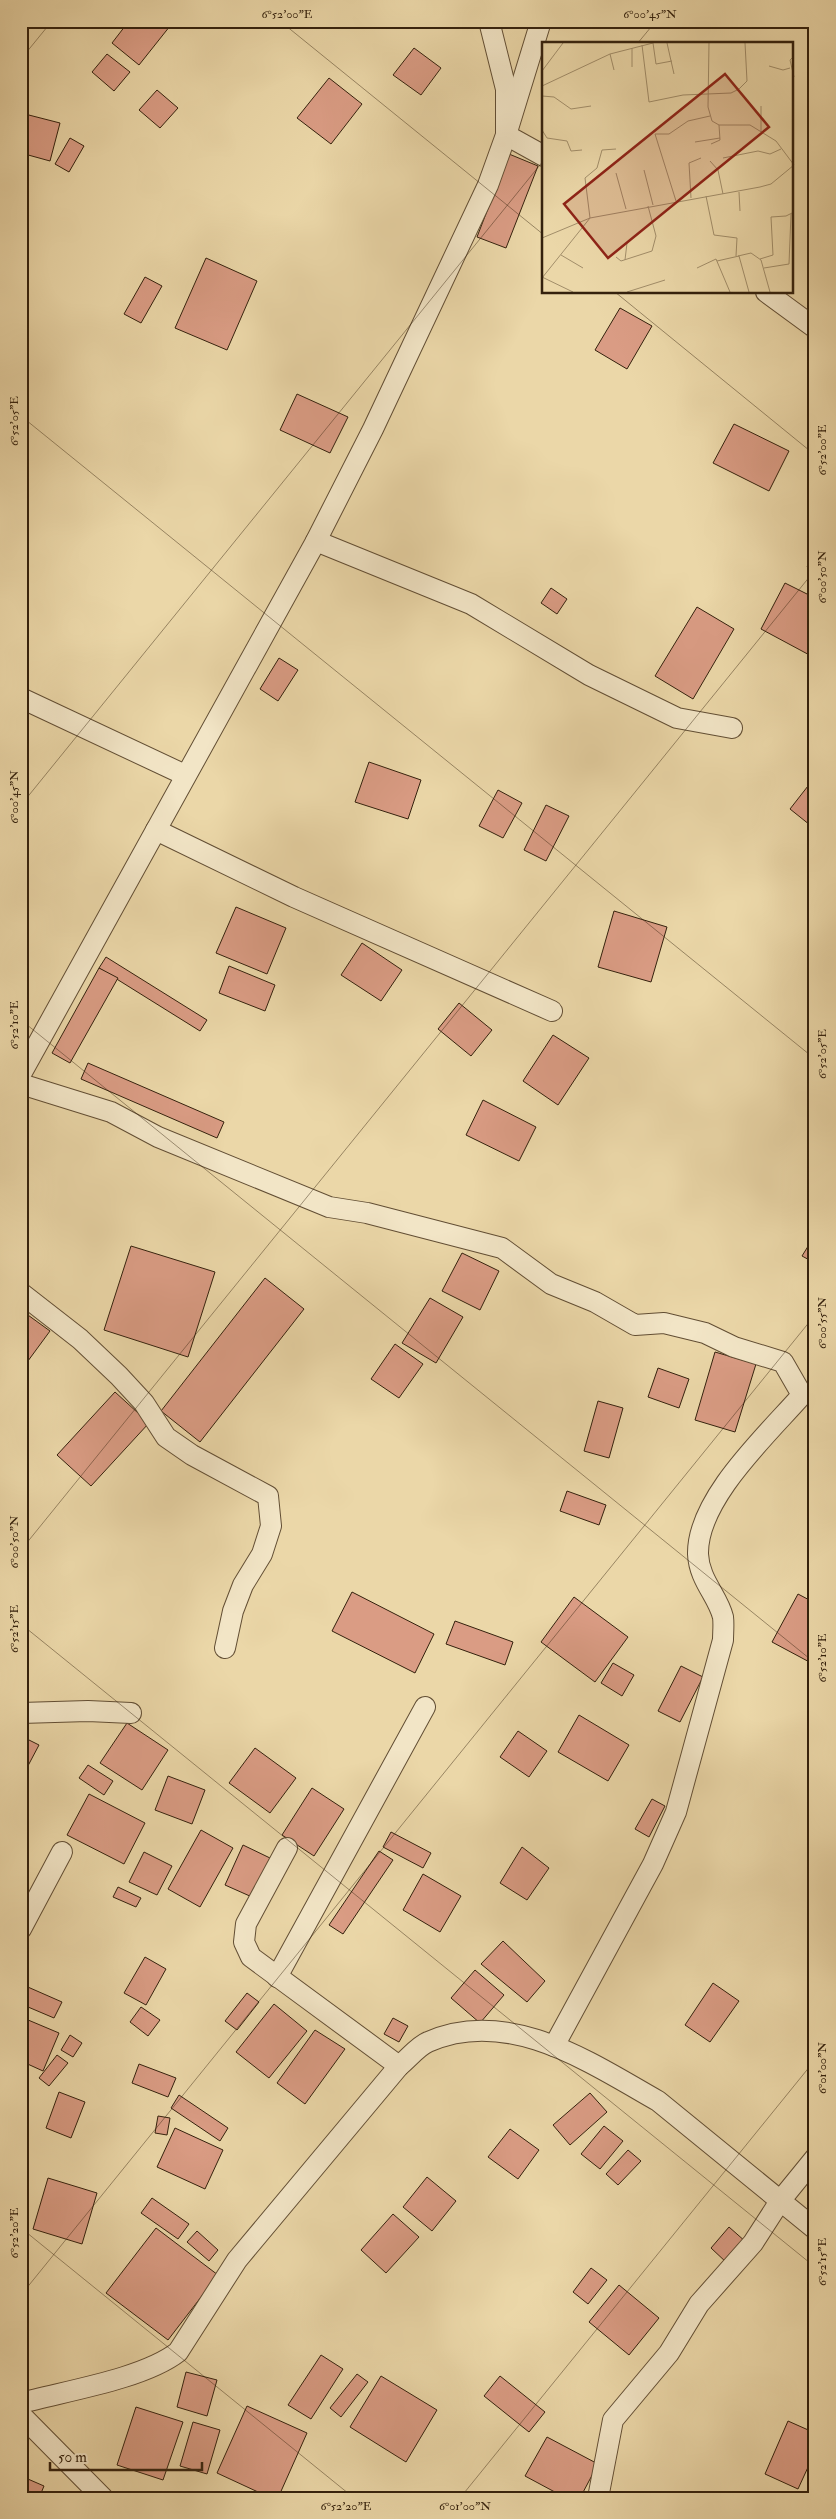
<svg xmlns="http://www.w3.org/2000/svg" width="836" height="2519" viewBox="0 0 836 2519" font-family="'IM FELL Double Pica',serif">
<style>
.building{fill:#da9c84;stroke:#34210d}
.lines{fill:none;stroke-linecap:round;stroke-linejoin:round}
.minor-casing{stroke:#624e34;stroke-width:22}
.minor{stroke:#f2e5c6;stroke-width:20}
.ticks{fill:none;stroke:#34210d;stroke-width:1;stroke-opacity:0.45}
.inset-road{fill:none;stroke:#a28e6a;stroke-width:1}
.view{fill:#8f2418;fill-opacity:0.15;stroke:#8f2418;stroke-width:2.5}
.inset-edge{fill:none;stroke:#34210d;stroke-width:2.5}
.neatline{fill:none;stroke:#34210d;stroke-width:2}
.ticks-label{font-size:12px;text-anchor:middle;fill:#34210d}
</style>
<rect width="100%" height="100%" fill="#ebd7a8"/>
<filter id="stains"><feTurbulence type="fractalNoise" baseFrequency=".004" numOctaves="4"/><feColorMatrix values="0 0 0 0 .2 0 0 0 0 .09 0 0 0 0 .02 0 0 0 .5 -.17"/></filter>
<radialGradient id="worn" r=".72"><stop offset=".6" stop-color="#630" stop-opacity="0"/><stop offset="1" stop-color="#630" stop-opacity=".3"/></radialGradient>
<g class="building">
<path d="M129,21H174L139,65L112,43Z"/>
<path d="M414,48L441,68L421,95L393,75Z"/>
<path d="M107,54L130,72L114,91L92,72Z"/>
<path d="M329,78L362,104L331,144L297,118Z"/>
<path d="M157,90L178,108L160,128L139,110Z"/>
<path d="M21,113L60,123L50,161L21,153Z"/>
<path d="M70,138L84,146L69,172L55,164Z"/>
<path d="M509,154L538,166L506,248L477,237Z"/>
<path d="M206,258L257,281L227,350L175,328Z"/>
<path d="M145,277L162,286L141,323L124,314Z"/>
<path d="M620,308L652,326L627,369L595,350Z"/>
<path d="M297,394L348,417L330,453L280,430Z"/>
<path d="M734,424L789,451L769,491L713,463Z"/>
<path d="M815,554V571L807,567Z"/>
<path d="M785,583L815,598V658L761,629Z"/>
<path d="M551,588L567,599L557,614L541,603Z"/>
<path d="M697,607L734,629L693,699L655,676Z"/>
<path d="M279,658L298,670L278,701L260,689Z"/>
<path d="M369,762L421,780L408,819L355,802Z"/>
<path d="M815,777V829L790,809Z"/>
<path d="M498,790L522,803L503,838L479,826Z"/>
<path d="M546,805L569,816L546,861L524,850Z"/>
<path d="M236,907L286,928L267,974L216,953Z"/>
<path d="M614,911L667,927L651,982L598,967Z"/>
<path d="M362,943L402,970L381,1001L341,975Z"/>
<path d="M106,957L207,1020L200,1031L99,968Z"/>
<path d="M229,966L275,985L265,1011L219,993Z"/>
<path d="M99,968L118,978L70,1063L52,1053Z"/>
<path d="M459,1003L492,1030L471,1056L438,1029Z"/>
<path d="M553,1035L589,1058L558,1105L523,1081Z"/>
<path d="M88,1063L224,1122L217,1138L81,1079Z"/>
<path d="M483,1100L536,1127L519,1161L466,1135Z"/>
<path d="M815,1235V1263L802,1256Z"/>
<path d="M131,1246L215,1272L188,1357L104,1330Z"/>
<path d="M462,1253L499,1271L480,1310L442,1291Z"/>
<path d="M265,1278L304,1309L200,1442L161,1411Z"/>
<path d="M430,1298L463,1317L436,1363L402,1343Z"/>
<path d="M21,1310L50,1331L25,1365L21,1362Z"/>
<path d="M395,1344L423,1364L399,1398L371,1379Z"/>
<path d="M715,1352L756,1364L735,1432L695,1420Z"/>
<path d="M658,1368L689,1379L679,1408L648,1397Z"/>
<path d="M115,1392L149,1423L91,1486L57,1455Z"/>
<path d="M598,1401L623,1408L609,1458L584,1451Z"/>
<path d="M567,1491L606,1505L599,1525L560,1511Z"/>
<path d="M352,1592L434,1634L415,1673L332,1631Z"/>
<path d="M798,1594L815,1603V1665L772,1642Z"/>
<path d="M574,1597L628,1637L595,1682L541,1642Z"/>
<path d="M455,1621L513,1642L505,1665L446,1644Z"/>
<path d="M613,1663L634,1675L622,1696L601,1683Z"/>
<path d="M681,1666L703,1677L680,1722L658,1711Z"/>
<path d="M579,1715L629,1745L608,1781L558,1752Z"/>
<path d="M127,1723L168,1750L142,1790L100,1763Z"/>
<path d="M518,1731L547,1751L529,1777L500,1757Z"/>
<path d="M21,1736L39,1745L21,1779Z"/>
<path d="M255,1748L296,1778L270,1813L229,1783Z"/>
<path d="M88,1765L113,1781L104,1795L79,1778Z"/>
<path d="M168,1776L205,1790L192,1824L155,1810Z"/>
<path d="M312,1788L344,1809L314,1856L282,1835Z"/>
<path d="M89,1794L145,1823L124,1864L67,1835Z"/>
<path d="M652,1799L665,1806L649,1837L635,1829Z"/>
<path d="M201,1830L233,1848L200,1907L168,1889Z"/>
<path d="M391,1832L431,1853L423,1868L383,1847Z"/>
<path d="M243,1845L270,1858L252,1897L225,1885Z"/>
<path d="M522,1847L549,1868L527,1900L500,1883Z"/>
<path d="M379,1851L393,1860L343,1934L329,1925Z"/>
<path d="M144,1852L172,1866L157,1895L129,1882Z"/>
<path d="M423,1874L461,1896L440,1932L403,1910Z"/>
<path d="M118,1887L141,1898L136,1907L113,1897Z"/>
<path d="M503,1941L545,1981L527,2002L481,1964Z"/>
<path d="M145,1957L166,1969L146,2005L124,1993Z"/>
<path d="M475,1970L504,1995L480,2023L451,1998Z"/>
<path d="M713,1983L739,2001L710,2042L685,2025Z"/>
<path d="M21,1984L62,2002L54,2018L21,2004Z"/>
<path d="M247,1993L259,2002L237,2030L225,2021Z"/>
<path d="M274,2004L307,2031L269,2078L236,2052Z"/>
<path d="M141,2007L160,2020L148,2036L130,2022Z"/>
<path d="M21,2017L59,2033L43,2071L21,2061Z"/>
<path d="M393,2018L408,2026L399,2042L384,2034Z"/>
<path d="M315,2030L345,2049L305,2104L277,2083Z"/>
<path d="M70,2035L82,2043L73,2057L61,2050Z"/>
<path d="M57,2055L68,2063L49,2086L39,2078Z"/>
<path d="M139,2064L176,2078L168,2097L132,2083Z"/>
<path d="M59,2092L85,2102L71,2138L46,2128Z"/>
<path d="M590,2093L607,2112L570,2145L553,2125Z"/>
<path d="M179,2095L228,2128L220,2141L171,2108Z"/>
<path d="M158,2116L170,2118L167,2135L155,2133Z"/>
<path d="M604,2126L623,2141L600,2169L581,2154Z"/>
<path d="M175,2128L223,2150L205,2189L157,2167Z"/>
<path d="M510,2129L539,2150L518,2179L488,2157Z"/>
<path d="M628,2150L641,2161L618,2185L606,2174Z"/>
<path d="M427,2177L456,2201L432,2231L403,2207Z"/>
<path d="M48,2178L97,2193L82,2244L33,2229Z"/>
<path d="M152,2198L189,2224L178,2239L141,2213Z"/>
<path d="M393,2214L419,2237L386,2273L361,2250Z"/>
<path d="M729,2227L746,2242L727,2263L711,2248Z"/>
<path d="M156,2228L218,2275L168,2340L106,2293Z"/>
<path d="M197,2231L218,2250L209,2261L187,2242Z"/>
<path d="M591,2268L607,2280L588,2304L573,2292Z"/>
<path d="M619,2285L659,2318L629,2355L589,2322Z"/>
<path d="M321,2355L343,2369L311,2419L288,2405Z"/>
<path d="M186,2372L217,2380L207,2416L177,2407Z"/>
<path d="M357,2374L368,2382L341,2417L330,2408Z"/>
<path d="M381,2376L437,2410L406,2462L350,2427Z"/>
<path d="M500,2376L545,2412L529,2432L484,2396Z"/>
<path d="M247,2406L307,2433L278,2498H271L217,2473Z"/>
<path d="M136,2407L183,2422L163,2480L117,2465Z"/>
<path d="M788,2421L815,2433V2452L798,2489L765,2474Z"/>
<path d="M193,2422L220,2430L207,2474L180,2466Z"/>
<path d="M547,2437L598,2464L580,2498H566L525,2476Z"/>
<path d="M21,2476L44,2486L39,2498H21Z"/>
</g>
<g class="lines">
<g class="minor-casing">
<g id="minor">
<path d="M541,21L506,135L544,156"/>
<path d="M766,292L815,328"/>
<path d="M316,541L471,604L589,675L677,718L732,728"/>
<path d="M21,698L185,775"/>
<path d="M156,830L294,897L552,1011"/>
<path d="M21,1074L316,541L373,429L488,185L506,135V89L489,21"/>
<path d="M21,1084L111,1112L158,1137L329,1207L367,1213L502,1248L551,1284L595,1302L635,1325L664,1323L705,1333L734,1347L783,1362L802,1395C767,1435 697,1499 698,1554C699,1580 718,1596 723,1617C724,1624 723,1633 723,1640L676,1812L653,1864L554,2046"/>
<path d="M21,1293L80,1339L119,1376L144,1403L166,1437L192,1455L268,1496L271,1526L262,1554L243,1585L233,1611L225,1648"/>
<path d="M21,1713L88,1711L131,1713"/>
<path d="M287,1848L246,1924L244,1942L251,1957L399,2066"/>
<path d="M21,1929L62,1852"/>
<path d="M277,1977L425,1707"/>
<path d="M21,2403C65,2391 143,2379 178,2352L237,2260L399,2066C408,2059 418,2046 428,2042C508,2006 591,2063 658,2101L815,2229"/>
<path d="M21,2415L103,2498"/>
<path d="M598,2498L613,2420L669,2353L699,2304L753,2243L780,2201L815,2158"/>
</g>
</g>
<use href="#minor" class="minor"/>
</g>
<path class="ticks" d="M280,21L544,235M637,44L656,21M21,59L52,21M615,292L815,455M21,416L815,1059M21,805L544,160M21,1020L815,1663M21,1550L815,570M21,1624L815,2267M21,2228L354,2498M21,2295L815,1315M460,2498L815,2060"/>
<g transform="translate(542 42)">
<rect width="251" height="251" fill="#ebd7a8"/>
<path class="inset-road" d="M125,1L132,32M167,1L166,65L170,79L177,83H208L234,99L252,123M100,3L107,60L141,53L189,51L197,47L205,39L203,1M90,6V25M68,12L72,28M252,14L248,18L252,35M227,24L241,28L248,26M0,29L21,1M0,44L68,12L111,1L114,22L130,19M0,54L12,55L29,67L49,64M0,88L5,96L25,99L29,109L40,108M219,90V64M153,100L178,96M169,102L178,98L177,83M181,116L216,109L228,112L239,107M168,119L176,128L181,152M102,128L111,163M74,131L84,167M197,150L198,169M164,154L172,193L195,196L194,214M149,156L147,121L159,116M134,159L113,92H127L146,79L168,74M0,196L48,176L43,136L55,126L60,108L74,107M19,213L41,226M196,214L209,211L219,218L228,250M74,215L79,219L110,209L114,194L106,164M218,217L231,213L229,175L244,174L252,170M83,218L85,201M175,219L197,214L207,250M155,226L174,217L188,250M222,226L247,222L249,172M0,235L31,250M0,236L48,176L218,145L229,142L252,123M85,250L123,238"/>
<path class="view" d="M183,32L227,85L66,216L22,162Z"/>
<rect width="251" height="251" class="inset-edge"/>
</g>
<rect width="836" height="2519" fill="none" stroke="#ebd7a8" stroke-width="55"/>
<path d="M50 2462v8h152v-8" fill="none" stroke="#34210d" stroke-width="2.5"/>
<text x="58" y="2462" font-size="15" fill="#34210d" stroke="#f2e5c6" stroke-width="4" paint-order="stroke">50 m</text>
<rect x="28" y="28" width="780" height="2464" class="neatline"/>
<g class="ticks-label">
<text x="287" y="18">6°52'00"E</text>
<text x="650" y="18">6°00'45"N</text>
<text transform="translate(14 421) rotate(-90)" y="4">6°52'05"E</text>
<text transform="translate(822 450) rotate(-90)" y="4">6°52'00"E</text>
<text transform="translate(822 577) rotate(-90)" y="4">6°00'50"N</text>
<text transform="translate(14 797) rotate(-90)" y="4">6°00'45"N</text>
<text transform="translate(14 1025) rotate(-90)" y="4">6°52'10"E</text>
<text transform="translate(822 1054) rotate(-90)" y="4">6°52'05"E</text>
<text transform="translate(822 1323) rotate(-90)" y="4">6°00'55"N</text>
<text transform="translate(14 1542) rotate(-90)" y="4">6°00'50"N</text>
<text transform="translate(14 1629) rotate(-90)" y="4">6°52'15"E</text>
<text transform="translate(822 1658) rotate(-90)" y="4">6°52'10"E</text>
<text transform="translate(822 2068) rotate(-90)" y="4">6°01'00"N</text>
<text transform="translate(14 2233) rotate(-90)" y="4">6°52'20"E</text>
<text transform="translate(822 2262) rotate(-90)" y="4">6°52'15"E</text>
<text x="346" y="2510">6°52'20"E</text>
<text x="465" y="2510">6°01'00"N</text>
</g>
<rect width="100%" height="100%" filter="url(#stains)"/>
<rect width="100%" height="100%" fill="url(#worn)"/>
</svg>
